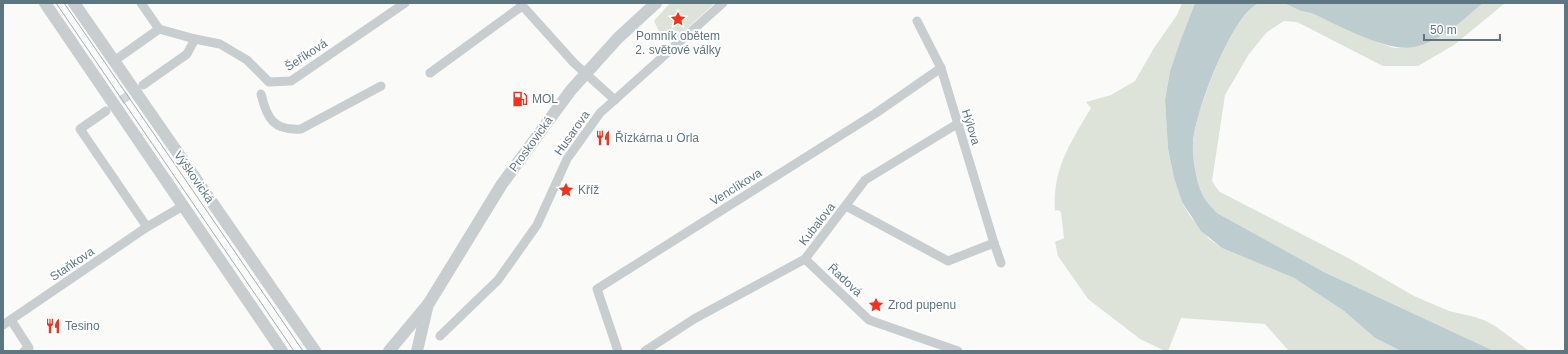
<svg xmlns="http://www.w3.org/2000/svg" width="1568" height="354" viewBox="0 0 1568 354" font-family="Arial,sans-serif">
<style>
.green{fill:#dde3d8}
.water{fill:#bdcdcf}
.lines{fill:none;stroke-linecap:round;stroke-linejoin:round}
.minor-tunnel{stroke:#d3d9da;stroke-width:9;stroke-dasharray:9 4.5;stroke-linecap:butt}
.minor{stroke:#c8cdd0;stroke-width:9}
.tertiary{stroke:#c8cdd0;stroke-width:12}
.tram{stroke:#a5b0b4;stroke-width:1}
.labels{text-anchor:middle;stroke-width:4;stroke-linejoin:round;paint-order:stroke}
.poi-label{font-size:12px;fill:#5e7680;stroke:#fff;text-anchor:start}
.street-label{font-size:12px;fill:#5e7680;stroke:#fff}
</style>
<rect width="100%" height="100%" fill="#fafaf8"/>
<g class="green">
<path d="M670,3H715L671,43L660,33L654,21Z"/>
<path d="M1182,3H1195L1181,39L1170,71L1165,100L1168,149L1174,178L1182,202L1190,216L1209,239L1222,248L1294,278L1344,311L1375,338L1401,351H1289L1265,324L1181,318L1168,351H1165L1140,339L1088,299L1058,256L1055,242L1064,238L1061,212L1058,210L1055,211C1052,169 1071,142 1091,108L1086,102L1111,95L1135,81L1154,48L1177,15Z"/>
<path d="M1257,3H1285L1301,11L1311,13L1379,43L1394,48L1414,47L1483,3H1505L1454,45L1418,66H1383L1297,22L1284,21L1267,32L1249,54L1225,95L1212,181L1215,186L1220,192L1350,259L1414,296L1449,311L1475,317L1486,321L1495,326L1529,351H1494L1324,272L1217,213C1213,208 1208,204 1205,199C1197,187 1192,156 1193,143C1194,126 1201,108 1206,93C1218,61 1231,25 1257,3Z"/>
</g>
<g class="water">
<path d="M1195,3H1259C1231,15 1195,113 1193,143C1192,157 1197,187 1205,199C1208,204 1213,208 1217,213L1324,272L1494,351H1401L1375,338L1344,311L1294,278L1222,248L1201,231L1182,202L1174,178L1168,149L1165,100L1170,71L1181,39Z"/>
<path d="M1284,3H1483C1471,12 1462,22 1450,30C1440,37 1426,45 1414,47C1387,53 1337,24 1311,13L1301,11Z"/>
</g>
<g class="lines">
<path class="minor-tunnel" d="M110,108L139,88"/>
<g class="minor">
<path d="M141,3L159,29L195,39"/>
<path d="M520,3L574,63L615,100"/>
<path d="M917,21L941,68L994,243L1001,263"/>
<path d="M114,61L159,29"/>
<path d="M430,73L522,6"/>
<path d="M143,85L187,54L195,39L220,44L247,60L269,82L291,81L405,3"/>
<path d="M261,94C267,119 274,131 301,129L381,86"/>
<path d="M106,111L80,129L147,227L183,206"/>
<path d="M846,206L948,261L994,243"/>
<path d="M805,259L869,320L958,351"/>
<path d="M11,320L29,348L24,351"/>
<path d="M3,325L147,227"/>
<path d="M440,336L498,280L537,225L567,159L600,113L723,3"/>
<path d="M618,351L597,289L876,113L941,68"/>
<path d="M645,351L694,319L805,259L865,180L957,124"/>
</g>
<g class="tertiary">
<path d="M45,3L282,351"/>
<path d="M74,3L315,351"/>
<path d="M389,351L429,303L502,184L571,90L618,38L656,3"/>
<path d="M417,351L428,304"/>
</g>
<g class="tram">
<path d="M56,3L294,351"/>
<path d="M64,3L303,351"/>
</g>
</g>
<defs>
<g id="sight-bare" transform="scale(1.2)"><path d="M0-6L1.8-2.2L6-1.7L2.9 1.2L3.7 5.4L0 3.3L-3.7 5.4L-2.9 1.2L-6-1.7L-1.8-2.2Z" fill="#f5301d" stroke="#fff" stroke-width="2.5" paint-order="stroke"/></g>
<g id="fuel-bare" transform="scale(1.2)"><path d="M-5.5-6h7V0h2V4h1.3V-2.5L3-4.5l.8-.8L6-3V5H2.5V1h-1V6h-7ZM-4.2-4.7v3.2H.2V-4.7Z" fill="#f5301d" stroke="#fff" stroke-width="2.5" paint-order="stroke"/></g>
<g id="restaurant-bare" transform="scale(1.2)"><path d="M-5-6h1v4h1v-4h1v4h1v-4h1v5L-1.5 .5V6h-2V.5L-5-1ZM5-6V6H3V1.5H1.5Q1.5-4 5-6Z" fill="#f5301d" stroke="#fff" stroke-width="2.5" paint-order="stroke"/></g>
</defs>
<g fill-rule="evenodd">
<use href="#sight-bare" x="678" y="19"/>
<use href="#fuel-bare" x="520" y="99"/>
<use href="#restaurant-bare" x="603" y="138"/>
<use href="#sight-bare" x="566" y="190"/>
<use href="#sight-bare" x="876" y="305"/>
<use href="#restaurant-bare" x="53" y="326"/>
</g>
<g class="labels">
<g class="poi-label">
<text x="678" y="40" text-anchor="middle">Pomník obětem<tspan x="678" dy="14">2. světové války</tspan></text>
<text x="532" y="103">MOL</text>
<text x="615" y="142">Řízkárna u Orla</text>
<text x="578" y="194">Kříž</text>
<text x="888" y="309">Zrod pupenu</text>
<text x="65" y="330">Tesino</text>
</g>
<g class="street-label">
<text transform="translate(306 55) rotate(-33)" y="4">Šeříková</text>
<text transform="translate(971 127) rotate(73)" y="4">Hýlova</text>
<text transform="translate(572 133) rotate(-55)" y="4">Husarova</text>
<text transform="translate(531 144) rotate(-54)" y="4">Proskovická</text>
<text transform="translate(194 177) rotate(55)" y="4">Výškovická</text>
<text transform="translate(736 187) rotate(-32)" y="4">Venclíkova</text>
<text transform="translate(817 224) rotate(-52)" y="4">Kubalova</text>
<text transform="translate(72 264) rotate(-34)" y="4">Staňkova</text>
<text transform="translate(845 280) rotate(43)" y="4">Řadová</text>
</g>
</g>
<rect width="1568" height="354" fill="none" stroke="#5e7680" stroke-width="8"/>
<path d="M1424 34v6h76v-6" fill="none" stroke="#5e7680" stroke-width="2"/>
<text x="1430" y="34" font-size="12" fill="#5e7680" stroke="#ffffff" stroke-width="3" paint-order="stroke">50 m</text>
</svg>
